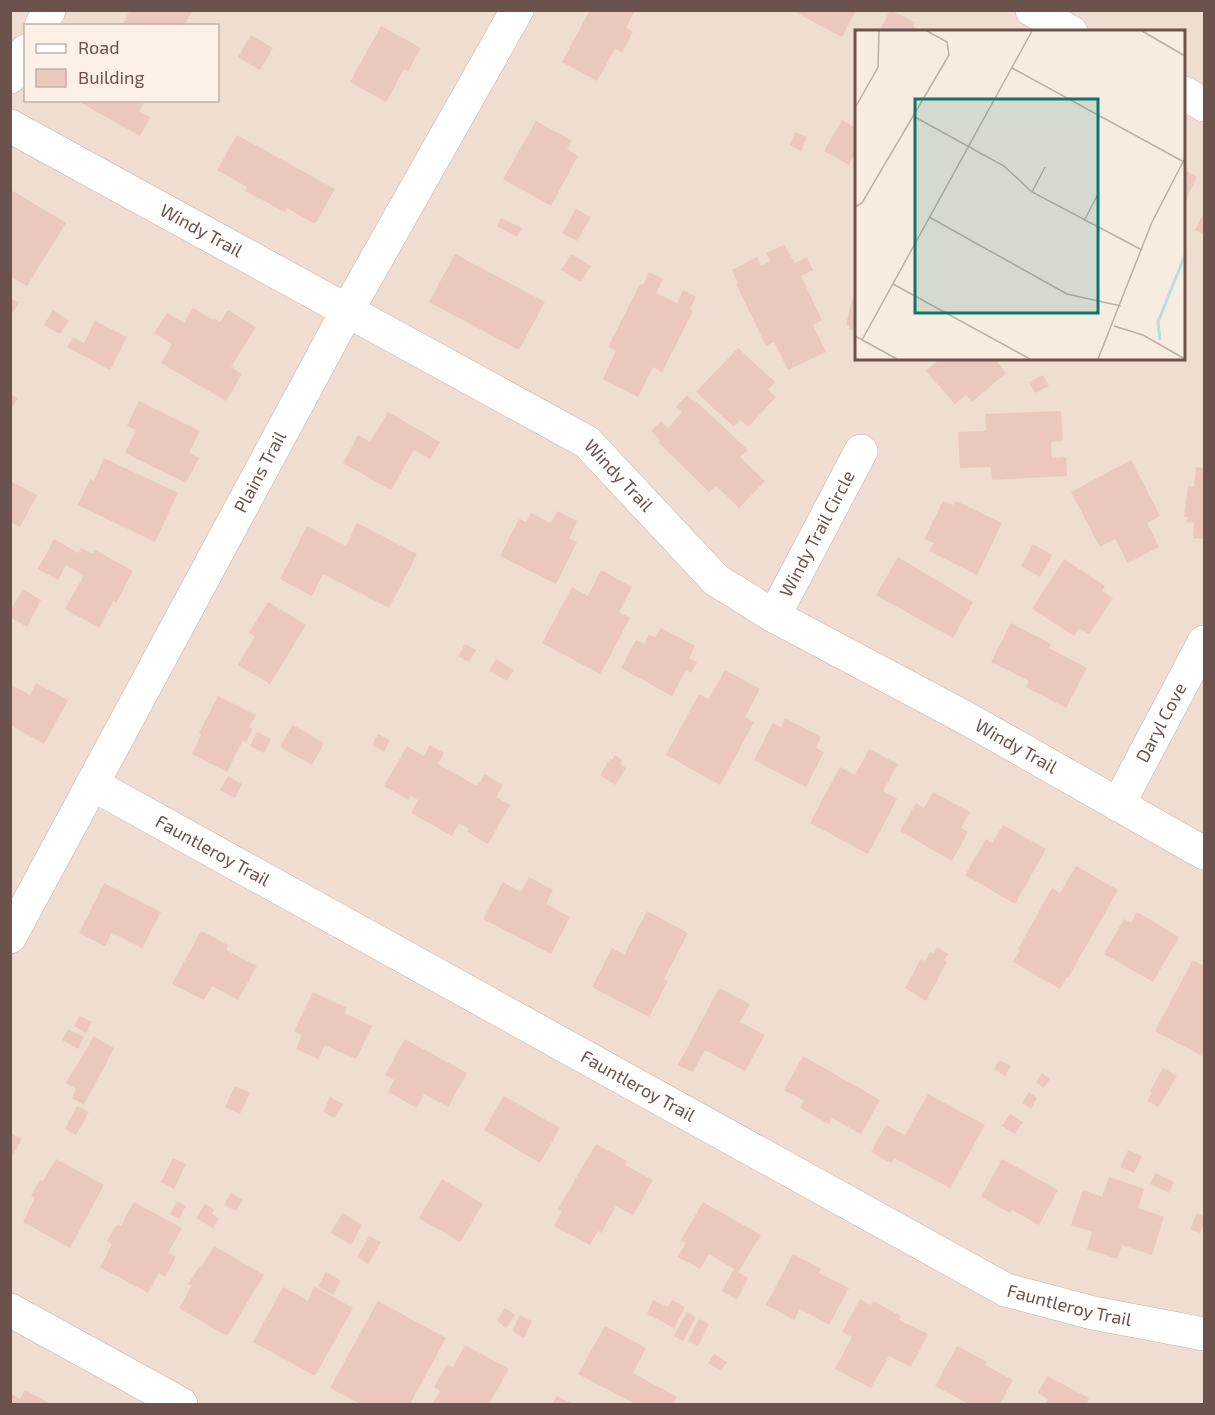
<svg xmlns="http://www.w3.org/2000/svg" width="1215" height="1415" viewBox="0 0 1215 1415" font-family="'Exo 2',sans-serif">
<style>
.residential{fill:#efddd1;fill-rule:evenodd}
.building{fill:#eac8bd}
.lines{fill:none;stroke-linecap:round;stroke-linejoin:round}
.minor-casing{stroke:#c7b3ab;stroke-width:34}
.minor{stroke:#fff;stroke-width:33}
.labels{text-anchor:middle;stroke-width:4.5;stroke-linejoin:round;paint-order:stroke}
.street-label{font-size:18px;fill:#6c524c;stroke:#fcf0e7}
.inset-river{fill:none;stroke:#b9dfde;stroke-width:3}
.inset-road{fill:none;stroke:#c0aea5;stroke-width:1.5}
.view{fill:#0f766e;fill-opacity:0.15;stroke:#0f766e;stroke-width:3}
.inset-edge{fill:none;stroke:#6c524c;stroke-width:3}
</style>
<rect width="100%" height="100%" fill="#f8ece1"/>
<path class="residential" d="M11,11H1204V1404H11ZM26,26H218V100H26ZM856,32H1184V358H856Z"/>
<g class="building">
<path d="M130,10H193L184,26H122Z"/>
<path d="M590,10H635L626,28L633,32L622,52L615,49L597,81L562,62Z"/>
<path d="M791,10H856L842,37Z"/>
<path d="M890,10L915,22L913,26L922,32H879Z"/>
<path d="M381,26L421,48L408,71L404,69L386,102L350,82Z"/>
<path d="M251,35L273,48L260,70L238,57Z"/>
<path d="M82,100H145L139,112L150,117L140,136L81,103Z"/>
<path d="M842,120L856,128V152L849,165L824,151Z"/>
<path d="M536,121L572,141L567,149L578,156L551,206L503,179Z"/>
<path d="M795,132L807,137L801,151L790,145Z"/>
<path d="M237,135L335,189L315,224L287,208L285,212L245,191L247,187L217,170Z"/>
<path d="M1184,170L1197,177L1184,203Z"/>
<path d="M13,191L66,223L27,286L10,276V196Z"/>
<path d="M576,209L591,217L577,241L562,233Z"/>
<path d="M1204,212V235L1195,230Z"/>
<path d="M501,218L522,228L517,237L497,226Z"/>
<path d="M784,245L795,263L807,257L813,270L801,276L822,320L813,325L826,352L788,370L774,342L766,346L736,284L738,283L732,270L757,257L761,266L771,261L766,253Z"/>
<path d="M455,254L545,302L519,350L429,302Z"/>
<path d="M571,254L591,266L581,282L561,270Z"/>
<path d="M649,272L663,279L656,293L677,303L683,290L696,297L690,309L693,311L662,372L653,367L638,397L603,379L616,351L608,347L640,284L643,285Z"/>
<path d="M10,298L19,302L10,317Z"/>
<path d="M852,299L856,300V339L853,338L855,331L849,329L850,326L846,325Z"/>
<path d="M193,308L213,320L214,318L220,322L228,310L256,327L231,367L242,374L226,401L161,363L172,344L154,333L167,313L184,323Z"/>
<path d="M53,310L69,320L60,334L44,325Z"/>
<path d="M95,321L127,337L110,370L67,347L73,337L84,343Z"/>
<path d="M738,348L775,382L768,390L776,397L748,427L740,420L734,427L696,392Z"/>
<path d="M938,358H994L1006,373L972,402L966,395L955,404L926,371L939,360Z"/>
<path d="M1043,375L1049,386L1035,393L1029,382Z"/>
<path d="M10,394L18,398L10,411Z"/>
<path d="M687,395L695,403L697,402L748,450L740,457L765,481L739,508L716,486L709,492L658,442L660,440L651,431L661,421L668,428L682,412L676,407Z"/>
<path d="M139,401L200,431L189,453L199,458L186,483L125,453L136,430L127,426Z"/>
<path d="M1061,411L1063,441L1051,442L1052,458L1066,457L1067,476L992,480L991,467L960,468L958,432L986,431L985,414Z"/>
<path d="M388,412L440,442L430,459L414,450L391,490L343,463L358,435L370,442Z"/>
<path d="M104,458L178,493L155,542L78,505L90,479L94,481Z"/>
<path d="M1131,460L1160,516L1147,523L1159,547L1128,563L1115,539L1100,547L1071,492Z"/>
<path d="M1196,467L1204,468V539L1193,538L1194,523L1187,522L1188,517H1184L1188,486L1194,487Z"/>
<path d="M10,481L37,495L20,527L10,522Z"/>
<path d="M943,501L953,505L956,501L1002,523L977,575L929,551L934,543L924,539Z"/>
<path d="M557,511L577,521L569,538L577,542L556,584L500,556L519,519L526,522L531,513L551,523Z"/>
<path d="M357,523L417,554L389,608L323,574L312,596L280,579L307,526L346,546Z"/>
<path d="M54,539L78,553L81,548L93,554L95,550L133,571L116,603L113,601L99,628L65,609L84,575L66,565L58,580L38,569Z"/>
<path d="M1033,544L1052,555L1040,577L1021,566Z"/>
<path d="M898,557L973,602L953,638L876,595Z"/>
<path d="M1064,559L1105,586L1102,591L1113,598L1089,634L1079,628L1074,636L1032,609Z"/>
<path d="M601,570L632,587L619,612L630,618L600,674L542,643L572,587L588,596Z"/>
<path d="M23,589L41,600L27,627L10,617V611Z"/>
<path d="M268,602L306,625L270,684L238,665L255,636L249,633Z"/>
<path d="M1011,623L1051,644L1049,648L1087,668L1066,708L1026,687L1029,681L991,662Z"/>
<path d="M661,628L695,646L689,658L697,662L691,673L686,670L672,696L621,668L636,640L644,644L649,634L655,638Z"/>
<path d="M465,644L476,650L469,662L458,656Z"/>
<path d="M496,659L514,670L507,681L489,671Z"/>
<path d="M725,670L760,689L745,717L754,722L720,785L666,755L699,694L709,699Z"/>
<path d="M36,683L68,700L44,744L10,725L12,685L30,695Z"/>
<path d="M218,696L256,715L249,727L253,729L246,742L243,740L227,772L192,754L201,735L199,733Z"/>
<path d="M785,718L821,737L816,748L824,752L806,787L754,760L773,723L781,727Z"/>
<path d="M293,725L324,743L312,765L280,747Z"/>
<path d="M257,732L271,739L264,753L250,746Z"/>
<path d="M378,734L390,740L384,752L372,745Z"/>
<path d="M430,745L444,753L438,764L477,786L485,774L503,785L496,797L510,805L488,844L467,832L469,829L459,823L452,836L411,813L418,800L411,796L408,800L384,786L407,746L424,756Z"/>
<path d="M869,749L898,764L883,791L897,799L868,854L810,823L840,767L855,775Z"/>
<path d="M615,755L622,760L620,764L626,768L615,785L600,775L610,759L612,760Z"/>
<path d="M228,776L242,784L235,798L220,790Z"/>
<path d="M933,792L970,812L961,828L968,832L952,861L900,831L916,803L924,808Z"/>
<path d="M1003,825L1046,849L1015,904L965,875L986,839L992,843Z"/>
<path d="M1076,866L1118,890L1068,978L1067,977L1060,989L1013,962L1020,951L1018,949L1052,888L1060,893Z"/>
<path d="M529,877L553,890L546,904L570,917L551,954L483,919L503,882L521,892Z"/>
<path d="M104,883L161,912L142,948L112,933L105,946L79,933Z"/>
<path d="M647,911L688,933L664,979L668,981L649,1017L592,987L612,948L624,955Z"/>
<path d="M1137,912L1179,937L1153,982L1104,954L1124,919L1131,923Z"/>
<path d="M201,931L228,945L226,950L257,966L238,1000L212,986L204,1000L172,984Z"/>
<path d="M937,947L948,954L944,960L947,962L926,1001L905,988L921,959L925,961L930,952L934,954Z"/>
<path d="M1193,960L1204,966V1057L1155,1031Z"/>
<path d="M719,988L750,1004L740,1022L765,1035L745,1071L705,1050L693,1072L678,1065Z"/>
<path d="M313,992L347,1008L344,1013L372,1026L356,1059L325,1045L318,1059L296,1049L302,1035L294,1031Z"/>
<path d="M80,1016L92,1022L86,1033L74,1026Z"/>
<path d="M68,1029L84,1037L78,1049L62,1040Z"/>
<path d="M94,1036L114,1048L84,1105L72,1098L76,1089L66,1083Z"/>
<path d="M405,1039L467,1073L448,1107L424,1094L417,1108L388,1092L394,1080L385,1075Z"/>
<path d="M803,1056L880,1100L861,1134L832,1118L829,1124L800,1108L804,1101L784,1090Z"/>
<path d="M999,1060L1011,1066L1005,1076L994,1069Z"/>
<path d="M1163,1068L1177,1076L1158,1107L1147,1101L1152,1093L1150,1091Z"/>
<path d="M1042,1073L1050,1079L1044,1088L1036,1082Z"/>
<path d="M235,1086L250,1093L240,1114L225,1107Z"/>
<path d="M1029,1092L1037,1098L1031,1109L1022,1103Z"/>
<path d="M928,1094L985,1125L950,1188L894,1158L891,1163L871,1152L886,1125L905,1135Z"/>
<path d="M504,1096L560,1128L540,1163L484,1130Z"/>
<path d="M330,1097L343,1104L335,1118L323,1112Z"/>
<path d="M77,1106L89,1112L76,1135L65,1129Z"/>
<path d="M1010,1114L1023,1122L1015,1134L1002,1126Z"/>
<path d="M10,1133L22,1139L10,1160Z"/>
<path d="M596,1144L627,1161L625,1165L653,1180L633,1215L616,1206L601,1233L598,1231L590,1245L554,1226L562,1211L558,1209Z"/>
<path d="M1128,1150L1142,1156L1134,1173L1120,1167Z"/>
<path d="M173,1158L186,1164L174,1189L161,1182Z"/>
<path d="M56,1159L104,1185L70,1248L23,1222L35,1198L31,1196L40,1180L43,1181Z"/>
<path d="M1002,1159L1058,1190L1039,1225L1012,1210L1010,1213L981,1197Z"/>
<path d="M1155,1173L1174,1182L1169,1193L1150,1184Z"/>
<path d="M1109,1177L1144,1189L1138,1208L1164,1217L1152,1255L1122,1245L1117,1259L1087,1249L1092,1232L1071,1225L1083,1190L1102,1197Z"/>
<path d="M442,1179L483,1204L460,1242L419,1218Z"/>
<path d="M231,1193L243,1200L236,1211L224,1205Z"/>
<path d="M177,1201L186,1206L179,1219L170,1214Z"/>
<path d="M134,1202L182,1228L168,1253L176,1257L165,1277L159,1273L148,1293L100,1267L112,1244L107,1241L117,1224L121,1226Z"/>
<path d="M703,1202L761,1235L738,1272L748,1278L737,1300L722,1291L734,1269L709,1254L700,1269L678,1257L686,1243L681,1240Z"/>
<path d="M205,1204L214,1209L212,1214L219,1219L213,1228L196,1218Z"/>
<path d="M342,1213L362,1225L351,1245L331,1233Z"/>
<path d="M1197,1213L1204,1216V1222L1200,1233L1190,1229Z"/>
<path d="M369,1236L381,1242L368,1264L357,1257Z"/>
<path d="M214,1246L264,1275L227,1336L179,1308L192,1285L188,1284L199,1267L201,1268Z"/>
<path d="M793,1254L821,1269L819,1273L849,1288L829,1325L800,1309L794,1320L766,1305Z"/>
<path d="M326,1272L341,1281L333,1295L318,1286Z"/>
<path d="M314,1286L353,1308L315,1376L253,1342L283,1287L308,1301Z"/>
<path d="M860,1299L871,1305L873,1301L901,1316L899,1320L928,1334L911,1367L889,1356L871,1388L835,1369L852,1337L842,1332Z"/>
<path d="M653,1300L668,1307L672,1300L685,1307L674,1328L647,1314Z"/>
<path d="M378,1301L446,1338L410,1404H361L330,1388Z"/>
<path d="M505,1308L515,1315L506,1328L497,1321Z"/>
<path d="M687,1312L696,1317L683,1341L674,1336Z"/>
<path d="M520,1315L532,1321L524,1338L512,1331Z"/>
<path d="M699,1319L709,1324L698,1346L688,1341Z"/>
<path d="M605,1326L646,1348L633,1373L677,1397L673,1404H635L578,1374Z"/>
<path d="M465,1345L509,1369L489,1404H432L440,1391L434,1387L447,1364L453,1367Z"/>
<path d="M957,1346L987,1362L985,1365L1013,1380L1000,1404H969L935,1386Z"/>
<path d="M714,1354L727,1362L721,1371L708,1363Z"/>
<path d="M1047,1376L1089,1398L1087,1403L1091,1404H1045L1048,1399L1038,1393Z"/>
<path d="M25,1390L32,1394L51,1404H10L12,1394L20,1399Z"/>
<path d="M557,1396L573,1404H552Z"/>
</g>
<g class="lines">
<g class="minor-casing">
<g id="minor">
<path d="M1032,10L1071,32"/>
<path d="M41,26L49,10"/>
<path d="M10,77L26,51"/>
<path d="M1184,93L1204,105"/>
<path id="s1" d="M10,126L587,442L716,580L774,616L964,717L1204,853"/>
<path id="s2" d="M774,616L861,451"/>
<path id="s3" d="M92,784L1006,1290L1093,1313L1204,1334"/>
<path id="s4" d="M1118,805L1204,642"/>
<path id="s5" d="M10,937L347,311L517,10"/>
<path d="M10,1310L181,1404"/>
</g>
</g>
<use href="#minor" class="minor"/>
</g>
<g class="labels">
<g class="street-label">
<text dy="6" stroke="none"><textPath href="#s1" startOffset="218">Windy Trail</textPath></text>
<text dy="6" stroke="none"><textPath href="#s5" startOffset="528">Plains Trail</textPath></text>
<text dy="6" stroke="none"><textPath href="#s1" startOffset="704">Windy Trail</textPath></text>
<text dy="6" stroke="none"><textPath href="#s2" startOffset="93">Windy Trail Circle</textPath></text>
<text dy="6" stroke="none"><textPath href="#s4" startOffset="93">Daryl Cove</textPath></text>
<text dy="6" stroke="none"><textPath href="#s1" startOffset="1190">Windy Trail</textPath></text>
<text dy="6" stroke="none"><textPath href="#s3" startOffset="138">Fauntleroy Trail</textPath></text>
<text dy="6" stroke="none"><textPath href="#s3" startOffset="624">Fauntleroy Trail</textPath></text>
<text dy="6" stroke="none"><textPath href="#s3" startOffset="1110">Fauntleroy Trail</textPath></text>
</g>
</g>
<g transform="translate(855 30)">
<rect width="330" height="330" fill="#f8ece1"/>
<path class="inset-river" d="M305,310L303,292L330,225"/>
<path class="inset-road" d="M287,1L330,26M157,38L329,132M0,78L23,37L24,1M58,86L149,136L177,162L287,220M177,162L190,137M0,177L7,173L94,25L92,12L72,1M74,187L212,264L266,276M229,191L243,164M38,254L175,329M259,296L288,305L330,329M0,306L42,329M7,310L177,1M243,329L297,192L330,128"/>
<path class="view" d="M60,69H243V283H60Z"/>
<rect width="330" height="330" class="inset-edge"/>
</g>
<rect width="1215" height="1415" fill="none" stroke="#6c524c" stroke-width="24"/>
<rect x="24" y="24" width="195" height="78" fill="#fcf0e7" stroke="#c2b1a9" stroke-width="1.5"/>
<rect x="36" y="44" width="30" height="9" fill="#ffffff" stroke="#c2b1a9" stroke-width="1.5"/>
<text x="78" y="54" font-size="18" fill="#6c524c">Road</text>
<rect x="36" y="69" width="30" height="18" fill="#eac8bd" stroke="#c2b1a9" stroke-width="1.5"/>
<text x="78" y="84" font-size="18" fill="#6c524c">Building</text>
</svg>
